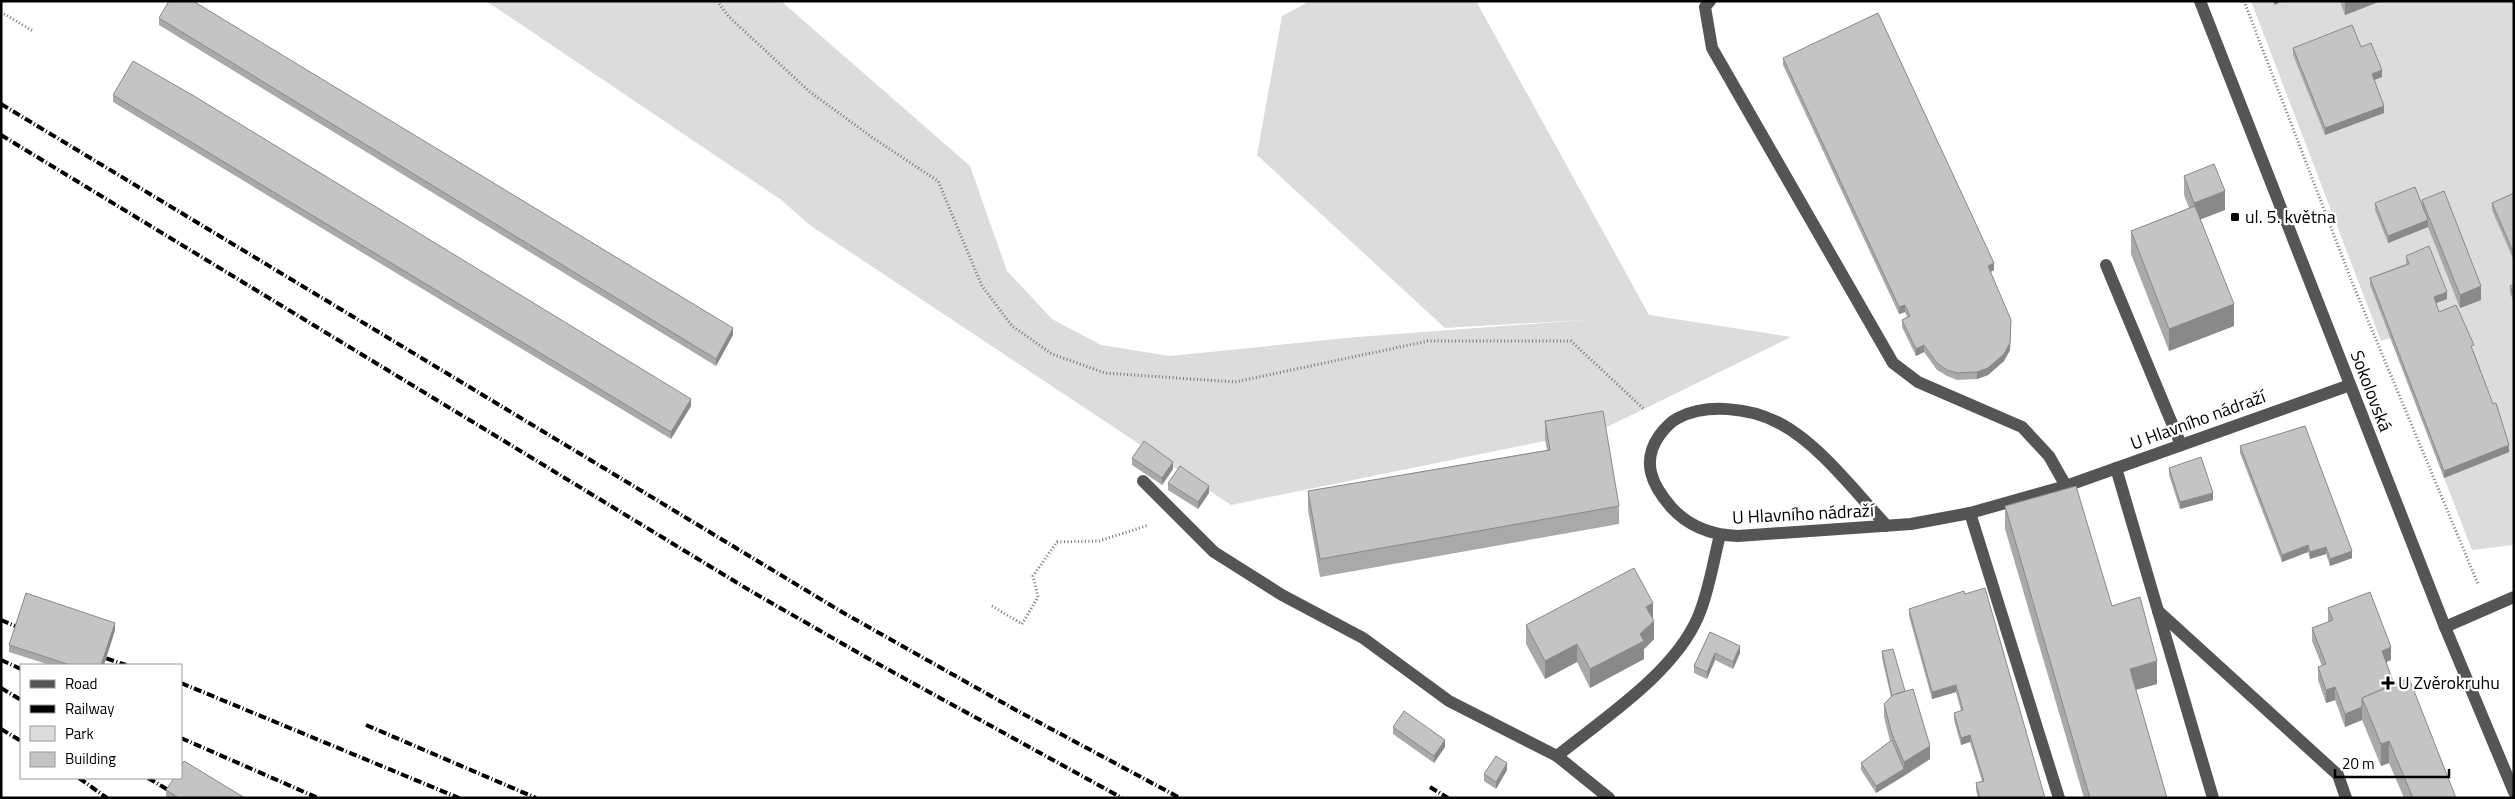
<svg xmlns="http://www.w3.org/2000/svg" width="2515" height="799" viewBox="0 0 2515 799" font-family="'Titillium Web',sans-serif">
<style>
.green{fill:#dcdcdc}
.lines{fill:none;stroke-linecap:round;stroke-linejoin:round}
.path{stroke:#777;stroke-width:3;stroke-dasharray:1 2.5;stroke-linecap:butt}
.minor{stroke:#555;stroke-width:12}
.rail{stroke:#000;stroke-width:4;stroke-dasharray:8 2.5 1 2.5;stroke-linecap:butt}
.wall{fill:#a9a9a9}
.shaded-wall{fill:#898989}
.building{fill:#c4c4c4;stroke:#898989}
.poi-dot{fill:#000;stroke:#fff;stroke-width:2}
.labels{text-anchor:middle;stroke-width:4.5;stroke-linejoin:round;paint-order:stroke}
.poi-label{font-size:18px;fill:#000;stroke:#fff;text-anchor:start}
.street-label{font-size:18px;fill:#000;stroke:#fff}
</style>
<rect width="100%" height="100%" fill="#fff"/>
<g class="green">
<path d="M486,1H781L970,166L1007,271L1052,319L1101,345L1170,356L1357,337L1583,320L1445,328L1257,155L1282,16L1310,1H1476L1649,315L1791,337L1603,429L1231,505L811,226L780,199Z"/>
<path d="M2251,1H2514V545L2472,550L2390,338L2381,341Z"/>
</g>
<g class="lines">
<g class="path">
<path d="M717,1L729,17L810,92L873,138L938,181L982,286L1012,326L1052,354L1105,373L1235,382L1428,341H1571L1645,410"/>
<path d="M2244,1L2352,282L2478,584"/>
<path d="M1,12L33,31"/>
<path d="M992,606L1022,624L1038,597L1033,576L1057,542L1099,541L1149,525"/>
</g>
<g class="minor">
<path d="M1710,1L1705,7L1712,48L1893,363L1918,382L2022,427L2049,456L2066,486"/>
<path d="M2200,1L2445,627L2514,792"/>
<path d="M2106,265L2181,445"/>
<path d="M2116,468L2213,798"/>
<path d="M1143,481L1214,552L1282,595L1363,638L1449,701L1557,756L1609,798"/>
<path d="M1970,513L2059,798"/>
<path d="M1887,526C1856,493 1818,442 1777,422C1749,408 1707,403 1678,418C1670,422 1664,429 1659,436C1641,462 1652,485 1671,507C1689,527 1711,535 1738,536L1911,524L1970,513L2066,486L2350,385"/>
<path d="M2158,611L2338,775L2346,798"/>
<path d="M2445,627L2514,597"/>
<path d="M1557,756C1604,718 1674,673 1698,617C1709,592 1713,562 1720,535"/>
</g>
<g class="rail">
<path d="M1,104L842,612L1014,709L1180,798"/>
<path d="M1,135L749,590L871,660L1122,798"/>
<path d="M1,620L27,631"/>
<path d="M93,654L126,665"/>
<path d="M1,660L21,669"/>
<path d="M181,683L459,798"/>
<path d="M1,688L21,700"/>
<path d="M366,725L536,798"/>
<path d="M1,729L21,741"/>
<path d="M181,738L318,798"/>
<path d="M79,778L107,798"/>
<path d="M148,778L175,794"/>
<path d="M1430,787L1448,798"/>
</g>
</g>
<g class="wall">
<path d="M2340,1H2381L2345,15Z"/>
<path d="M159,18L733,335L716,366L159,25Z"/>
<path d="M2293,48L2382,77L2374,80L2384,113L2325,135L2293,55Z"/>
<path d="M1783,58L1994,270L1991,272L2011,327L2010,350L2004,361L1988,375L1977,379L1957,380L1947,376L1937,370L1924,352L1916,356L1902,327V320L1907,317L1905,312L1899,314L1783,65Z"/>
<path d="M113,95L691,406L671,439L113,102Z"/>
<path d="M2184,176L2225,210L2200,219L2234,326L2169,351L2131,254V231L2189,208L2184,195Z"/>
<path d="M2514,193V261L2492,210V203Z"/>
<path d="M2422,200L2481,300L2460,308L2428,227L2388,243L2375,210V203L2422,206Z"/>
<path d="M2406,256L2447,299L2436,303L2439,312L2474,352L2509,452L2444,478L2370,285V278L2406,264Z"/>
<path d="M2514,284V302L2510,293V286Z"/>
<path d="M1545,421L1619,506V524L1320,577L1308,510V491L1547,450L1545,439Z"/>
<path d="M2240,446L2352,558L2330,566L2326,554L2310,559L2308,552L2282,562L2240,453Z"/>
<path d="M1132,458L1173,469L1162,485L1132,465Z"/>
<path d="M2169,468L2213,500L2180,509L2169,475Z"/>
<path d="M1168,483L1209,493L1198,509L1168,490Z"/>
<path d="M2005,506L2112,606L2157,684L2136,690L2167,798H2084L2005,529Z"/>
<path d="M2328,608L2391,660L2386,662L2394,684L2456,798H2404L2389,763L2381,766L2362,720L2345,727L2335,700L2326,703L2318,680V667L2322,666L2312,641V628L2328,622Z"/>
<path d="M1909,609L2045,798H1978L1976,790V783L1982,781L1970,742L1961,745L1954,720V713L1961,711L1956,692L1932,699L1909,616Z"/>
<path d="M1653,619L1654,639L1644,649V659L1590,688L1577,662L1545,679L1526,644V625Z"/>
<path d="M115,630L104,665H50L9,652V645Z"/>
<path d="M1710,632L1740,653L1733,669L1715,660L1707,679L1694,673V666Z"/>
<path d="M1882,651L1905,691L1930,759L1876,793L1861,770V763L1890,741L1884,717V704L1891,697L1882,658Z"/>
<path d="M1393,727L1445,747L1434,763L1393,734Z"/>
<path d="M1507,770L1496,789L1484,781V774Z"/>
<path d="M166,790L245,798H166Z"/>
</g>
<g class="shaded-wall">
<path d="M2274,1H2284L2274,5Z"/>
<path d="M2347,1H2381L2345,15V2Z"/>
<path d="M2382,70V77L2372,81V74Z"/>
<path d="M2384,106V113L2325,135V128Z"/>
<path d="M2225,191V210L2194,222V203Z"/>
<path d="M2428,220V227L2388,243V236Z"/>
<path d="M1994,263V270L1988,273V266Z"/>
<path d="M2481,286V300L2460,308V295Z"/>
<path d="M2447,292V299L2434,304V297Z"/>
<path d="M2234,304V326L2169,351V329Z"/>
<path d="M1905,305V312L1899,314V307Z"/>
<path d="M2011,320L2010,350L2004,361L1988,375L1977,379V372Z"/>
<path d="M733,328V335L716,366V359Z"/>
<path d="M1924,345V352L1916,356V349Z"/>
<path d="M691,399V406L671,439V432Z"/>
<path d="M2509,445V452L2444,478V471Z"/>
<path d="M1173,462V469L1162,485V478Z"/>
<path d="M1209,486V493L1198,509V502Z"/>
<path d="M2213,493V500L2180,509V502Z"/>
<path d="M2308,545V552L2282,562V555Z"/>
<path d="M2326,547V554L2310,559V552Z"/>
<path d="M2352,551V558L2330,566V559Z"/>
<path d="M1653,603V622L1646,607Z"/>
<path d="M1654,621V639L1644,649V659L1590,688V669L1640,634Z"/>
<path d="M115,623V630L104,665H101Z"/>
<path d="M1577,644V662L1545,679V661Z"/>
<path d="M1740,646V653L1733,669V662Z"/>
<path d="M2391,647V660L2382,664V651Z"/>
<path d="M1715,653V660L1707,679V672Z"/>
<path d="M2157,661V684L2130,691V669Z"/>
<path d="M1956,685V692L1932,699V692Z"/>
<path d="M2335,687V700L2326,703V690Z"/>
<path d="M2362,707V720L2345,727V714Z"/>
<path d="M1970,735V742L1961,745V738Z"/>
<path d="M1445,740V747L1434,763V756Z"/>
<path d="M2389,741V763L2381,766V744Z"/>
<path d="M1930,746V759L1904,776V762Z"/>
<path d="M1507,763V770L1496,789V782Z"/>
<path d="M1904,769V776L1876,793V786Z"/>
</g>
<g class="building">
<path d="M169,1H193L733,328L716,359L159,18Z"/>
<path d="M1878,13L1994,263L1988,266L2011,320L2010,343L2004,354L1988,368L1977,372L1957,373L1947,370L1937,363L1924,345L1916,349L1902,320L1910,316L1905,305L1899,307L1783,58Z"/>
<path d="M2352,25L2361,47L2371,43L2382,70L2372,74L2384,106L2325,128L2293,48Z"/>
<path d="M133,61L194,96L691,399L671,432L113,95Z"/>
<path d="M2214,164L2225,191L2194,203L2184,176Z"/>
<path d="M2415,187L2428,220L2388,236L2375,203Z"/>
<path d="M2444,191L2481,286L2460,295L2422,200Z"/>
<path d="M2514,193V254L2492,203Z"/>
<path d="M2195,206L2234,304L2169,329L2131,231Z"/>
<path d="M2429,246L2447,292L2434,297L2439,312L2456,305L2474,345L2471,346L2493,404L2496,403L2509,445L2444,471L2370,278L2409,264L2406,256Z"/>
<path d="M2514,284V295L2510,286Z"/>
<path d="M1603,411L1619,506L1320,559L1308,491L1550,450L1545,421Z"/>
<path d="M2305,426L2352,551L2330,559L2326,547L2310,552L2308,545L2282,555L2240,446Z"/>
<path d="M1144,441L1173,462L1162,478L1132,458Z"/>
<path d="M2201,457L2213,493L2180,502L2169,468Z"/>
<path d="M1180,466L1209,486L1198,502L1168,483Z"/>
<path d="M2076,486L2112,606L2140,597L2157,661L2130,669L2167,798H2090L2005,506Z"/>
<path d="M1634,568L1653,603L1646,607L1654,621L1640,634L1644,641L1590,669L1577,644L1545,661L1526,625Z"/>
<path d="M1985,588L2045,798H1980L1976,783L1984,781L1970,735L1961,738L1954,713L1963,710L1956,685L1932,692L1909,609L1964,591L1965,594Z"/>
<path d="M2370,592L2391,647L2382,651L2394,684L2362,698V707L2345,714L2335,687L2326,690L2318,667L2326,664L2312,628L2333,620L2328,608Z"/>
<path d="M26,593L115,623L101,665H70L9,645Z"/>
<path d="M1710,632L1740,646L1733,662L1715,653L1707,672L1694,666Z"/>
<path d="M1893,649L1905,691L1893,695L1892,696L1882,651Z"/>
<path d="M2409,678L2456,798H2413L2389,741L2381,744L2362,698Z"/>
<path d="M1913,689L1930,746L1904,762L1892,734L1884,704L1893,695Z"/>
<path d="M1404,711L1445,740L1434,756L1393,727Z"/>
<path d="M1892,740L1904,769L1876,786L1861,763Z"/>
<path d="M1496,756L1507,763L1496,782L1484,774Z"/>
<path d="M184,761L245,798H179L166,790L174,778H181V766Z"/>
</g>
<g class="poi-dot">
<rect x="2230" y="212" width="10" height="10" rx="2.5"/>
<path d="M2385.5 675.5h5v5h5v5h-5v5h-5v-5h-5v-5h5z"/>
</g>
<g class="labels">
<g class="poi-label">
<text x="2245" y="223">ul. 5. května</text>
<text x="2398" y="689">U Zvěrokruhu</text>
</g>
<g class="street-label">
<text transform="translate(2371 391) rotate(69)" y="6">Sokolovská</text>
<text transform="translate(2198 420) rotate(-20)" y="6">U Hlavního nádraží</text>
<text transform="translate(1803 514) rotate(-3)" y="6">U Hlavního nádraží</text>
</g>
</g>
<rect width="2515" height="799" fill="none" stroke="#000000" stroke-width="5"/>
<rect x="20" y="664" width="162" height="115" fill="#ffffff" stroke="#999999"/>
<rect x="30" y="680" width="25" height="8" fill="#555555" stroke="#999999"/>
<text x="65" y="689" font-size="15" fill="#000000">Road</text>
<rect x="30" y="705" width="25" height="8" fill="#000000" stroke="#999999"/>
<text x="65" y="714" font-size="15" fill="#000000">Railway</text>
<rect x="30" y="726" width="25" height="15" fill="#dcdcdc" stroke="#999999"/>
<text x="65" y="739" font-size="15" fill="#000000">Park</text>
<rect x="30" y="752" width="25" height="15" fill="#c4c4c4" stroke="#999999"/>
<text x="65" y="764" font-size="15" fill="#000000">Building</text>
<path d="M2335 769v8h114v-8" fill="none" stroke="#000000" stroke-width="2.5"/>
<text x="2342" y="769" font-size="15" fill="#000000" stroke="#ffffff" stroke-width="4" paint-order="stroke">20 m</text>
</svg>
